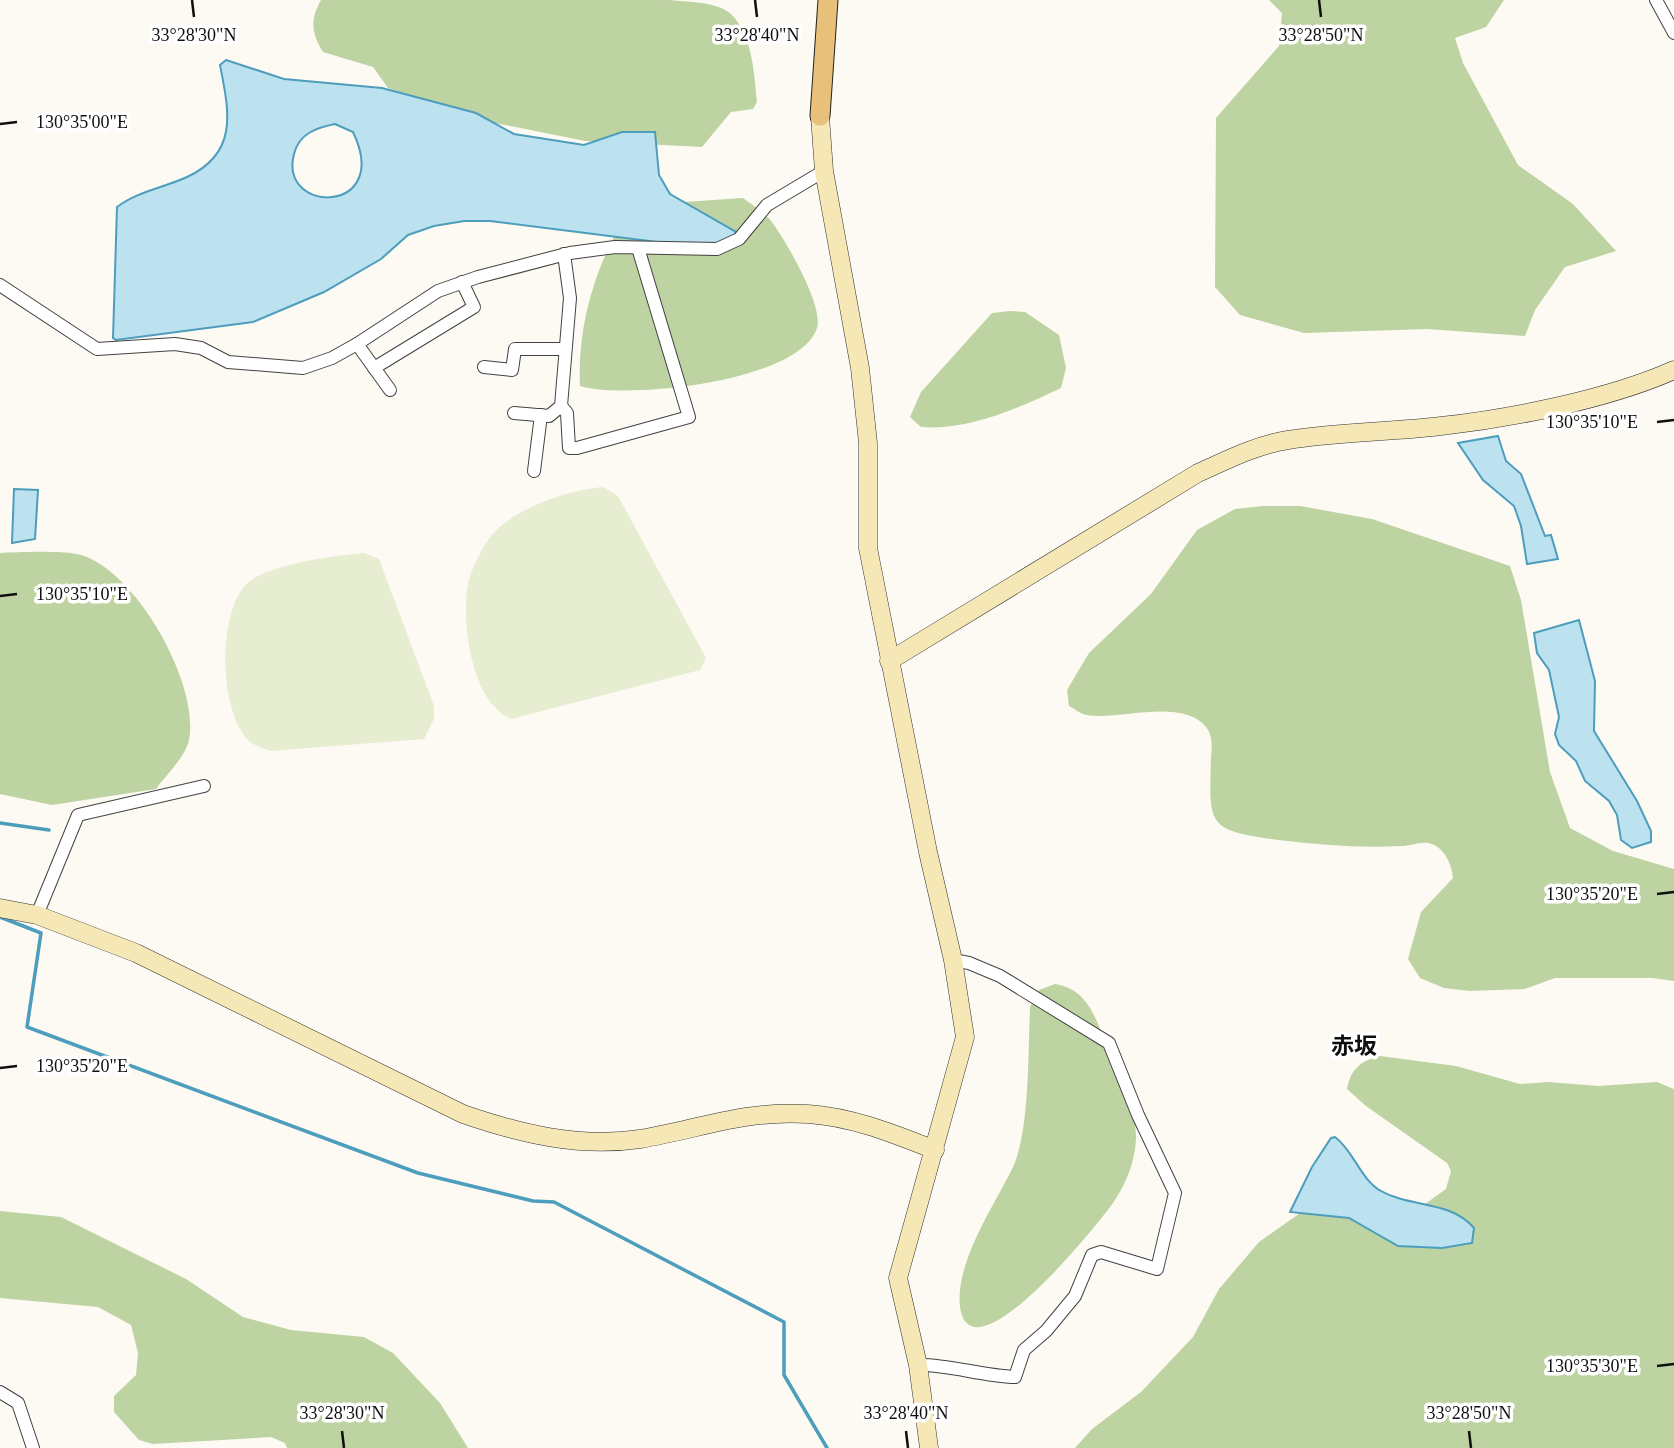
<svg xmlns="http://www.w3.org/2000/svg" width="1674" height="1448" viewBox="0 0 1674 1448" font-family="'Times New Roman','Noto Sans JP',serif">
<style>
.forest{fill:#bdd3a1}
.pitch{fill:#e6edd1}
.water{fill:#bde2ef;stroke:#4d9dbd;stroke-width:2;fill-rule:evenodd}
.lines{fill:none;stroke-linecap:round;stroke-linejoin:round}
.stream{stroke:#4d9dbd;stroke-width:3.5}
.street-casing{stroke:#424242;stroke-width:14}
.secondary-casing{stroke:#313131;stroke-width:19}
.primary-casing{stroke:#202020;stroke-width:21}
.street{stroke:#fff;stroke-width:12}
.secondary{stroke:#f5e7b6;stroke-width:18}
.primary{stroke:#e8c079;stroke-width:19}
.ticks{fill:none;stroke:#0f0f0f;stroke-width:2.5}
.labels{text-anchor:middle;stroke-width:7;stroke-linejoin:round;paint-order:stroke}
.quarter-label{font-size:23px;font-weight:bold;fill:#0f0f0f;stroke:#fff}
.ticks-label{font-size:18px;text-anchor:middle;fill:#0f0f0f;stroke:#fff;stroke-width:7;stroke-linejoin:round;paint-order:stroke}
</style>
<rect width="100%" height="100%" fill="#fdfaf3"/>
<g class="forest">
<path d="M321,0H669C687,2 718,1 732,15C753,37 754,74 757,102L753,109L731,112L702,147L585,141L495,123L388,88L373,67L323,52C311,32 310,20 321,0Z"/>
<path d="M1269,0H1504L1486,27L1455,38L1463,63L1518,165L1573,204L1616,251L1565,267L1535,310L1525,336L1427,329L1304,333L1240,315L1215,287L1216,118L1279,46L1282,13Z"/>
<path d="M743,198C752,205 764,212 771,221C785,239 824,306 817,328C800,382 626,400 580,386C577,325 596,263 628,212L669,203Z"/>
<path d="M1010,311L1025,312L1059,335L1066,368L1061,388C1019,408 968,431 921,427L910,417L921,392L992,313Z"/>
<path d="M1263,506H1300L1372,519L1510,566L1521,600L1550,772L1570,828L1613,851L1674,869V981L1652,978H1555L1525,989L1470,991L1444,988L1420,978L1408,959L1421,912L1453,878C1452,865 1445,849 1432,844C1423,840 1411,846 1401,846C1360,848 1320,845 1279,840C1207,830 1209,827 1211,757C1212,747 1213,736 1206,727C1181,696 1113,723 1083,714C1078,712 1073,708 1069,706L1067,690L1089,653L1151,594L1197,530L1235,509Z"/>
<path d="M0,553C17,552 65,550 81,555C136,571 200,684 189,740C186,756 166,775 156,789L52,805L0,794Z"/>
<path d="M1055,984C1087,989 1095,1016 1106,1044C1118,1074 1137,1106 1136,1139C1135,1162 1126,1184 1113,1203C1099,1223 977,1375 961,1312C951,1269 994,1206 1012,1169C1030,1134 1028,1049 1030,1007L1039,990Z"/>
<path d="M1380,1056L1456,1066L1520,1084L1549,1082L1598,1086L1657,1082L1674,1089V1448H1075L1092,1429L1141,1392L1193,1337L1219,1289L1259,1242L1306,1209L1425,1204L1446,1189L1451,1171L1447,1163L1366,1106L1347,1089C1351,1069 1360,1061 1380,1056Z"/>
<path d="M0,1211L61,1217L186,1279L243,1317L291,1330L364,1337L393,1353L440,1403L468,1448H287L285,1443L271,1437L153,1444L139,1440L114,1412V1396L136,1375L138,1353L131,1325L98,1307L0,1298Z"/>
</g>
<g class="pitch">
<path d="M603,487L618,496L706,658L700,670L511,719C471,703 461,622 468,584C471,569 482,548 491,536C514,508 568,490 603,487Z"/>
<path d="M364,553L379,559L434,706V719L424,739L270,751C264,748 255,746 250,742C218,714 215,601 254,578C280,563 333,556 364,553Z"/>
</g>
<g class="water">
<path d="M226,60L284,79L382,88L476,113L514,134L584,145L622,132H655L659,175L670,194L736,232L734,236L718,245L673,244L490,221H464L434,226L408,235L381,259L324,292L253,322L116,340L113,338L117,207C138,191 163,188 187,177C239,153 229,111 220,65ZM335,124L353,132C393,215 278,215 294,154C299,134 315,128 335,124Z"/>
<path d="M1498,436L1506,461L1521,474L1545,536L1551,535L1558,559L1527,564L1521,526L1514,506L1483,480L1458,443Z"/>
<path d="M14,489L38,490L35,539L12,543Z"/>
<path d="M1579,620L1595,681L1594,731L1637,801L1651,831V842L1632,848L1621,840L1617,815L1609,801L1585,781L1576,761L1559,745L1555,734L1559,717L1549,670L1537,653L1534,633Z"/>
<path d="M1335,1137C1354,1151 1360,1179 1381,1191C1411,1208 1450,1200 1474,1228L1472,1243L1442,1248L1398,1246L1349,1218L1290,1212L1312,1167L1331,1138Z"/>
</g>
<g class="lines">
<g class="stream">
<path d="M0,823L49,830"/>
<path d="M0,917L41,933L27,1027L418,1173L533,1201L554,1202L784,1322V1375L827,1448"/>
</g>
<g class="street-casing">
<g id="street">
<path d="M1656,0L1674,33"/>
<path d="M0,285L97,349L175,344L201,348L228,362L303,368L332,358L357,344L438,291L478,277L570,253L615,247L717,249L739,239L767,205L824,171"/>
<path d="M357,344L390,390"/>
<path d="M484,367L512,370L515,349H565"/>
<path d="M374,368L474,307L462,282"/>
<path d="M561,406L567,413L569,448H577L689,417L638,248"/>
<path d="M514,413L549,416L561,406L570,298L564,254"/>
<path d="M534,471L541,415"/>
<path d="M37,915L78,815L204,786"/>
<path d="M918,1365C947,1364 982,1376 1015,1377L1024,1350L1046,1331L1075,1296L1092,1255L1101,1252L1157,1269L1175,1193L1138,1115L1109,1043L1000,976L969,963L953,960"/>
<path d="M0,1392L18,1403L33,1448"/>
</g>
</g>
<g class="secondary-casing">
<g id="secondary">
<path d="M820,116L824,171L860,368L868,443V548L928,852L953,960L965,1037L898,1278L918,1365L929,1448"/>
<path d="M889,661L1198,473C1227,460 1256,445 1288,440C1338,432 1391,432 1441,426C1513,418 1609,399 1674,370"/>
<path d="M0,908L37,915L136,953L463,1114C521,1134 579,1148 640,1139C700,1129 744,1110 808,1114C853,1117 894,1134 935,1150"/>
</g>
</g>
<g class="primary-casing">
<path id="primary" d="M820,116L828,0"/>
</g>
<use href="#street" class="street"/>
<use href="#secondary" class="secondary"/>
<use href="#primary" class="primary"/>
</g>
<path class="ticks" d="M192,0L194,17M755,0L757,17M1319,0L1321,17M0,124L17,122M1657,422L1674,420M0,596L17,594M1657,894L1674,892M0,1068L17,1066M1657,1366L1674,1364M342,1431L344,1448M906,1431L908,1448M1469,1431L1471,1448"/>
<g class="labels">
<g class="quarter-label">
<text x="1354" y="1054">赤坂</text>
</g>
</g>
<g class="ticks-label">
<text x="194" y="41">33°28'30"N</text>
<text x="757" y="41">33°28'40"N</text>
<text x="1321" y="41">33°28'50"N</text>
<text x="82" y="128">130°35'00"E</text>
<text x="1592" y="428">130°35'10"E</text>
<text x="82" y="600">130°35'10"E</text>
<text x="1592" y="900">130°35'20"E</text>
<text x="82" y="1072">130°35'20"E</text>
<text x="1592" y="1372">130°35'30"E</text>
<text x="342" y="1419">33°28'30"N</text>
<text x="906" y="1419">33°28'40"N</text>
<text x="1469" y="1419">33°28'50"N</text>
</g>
</svg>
